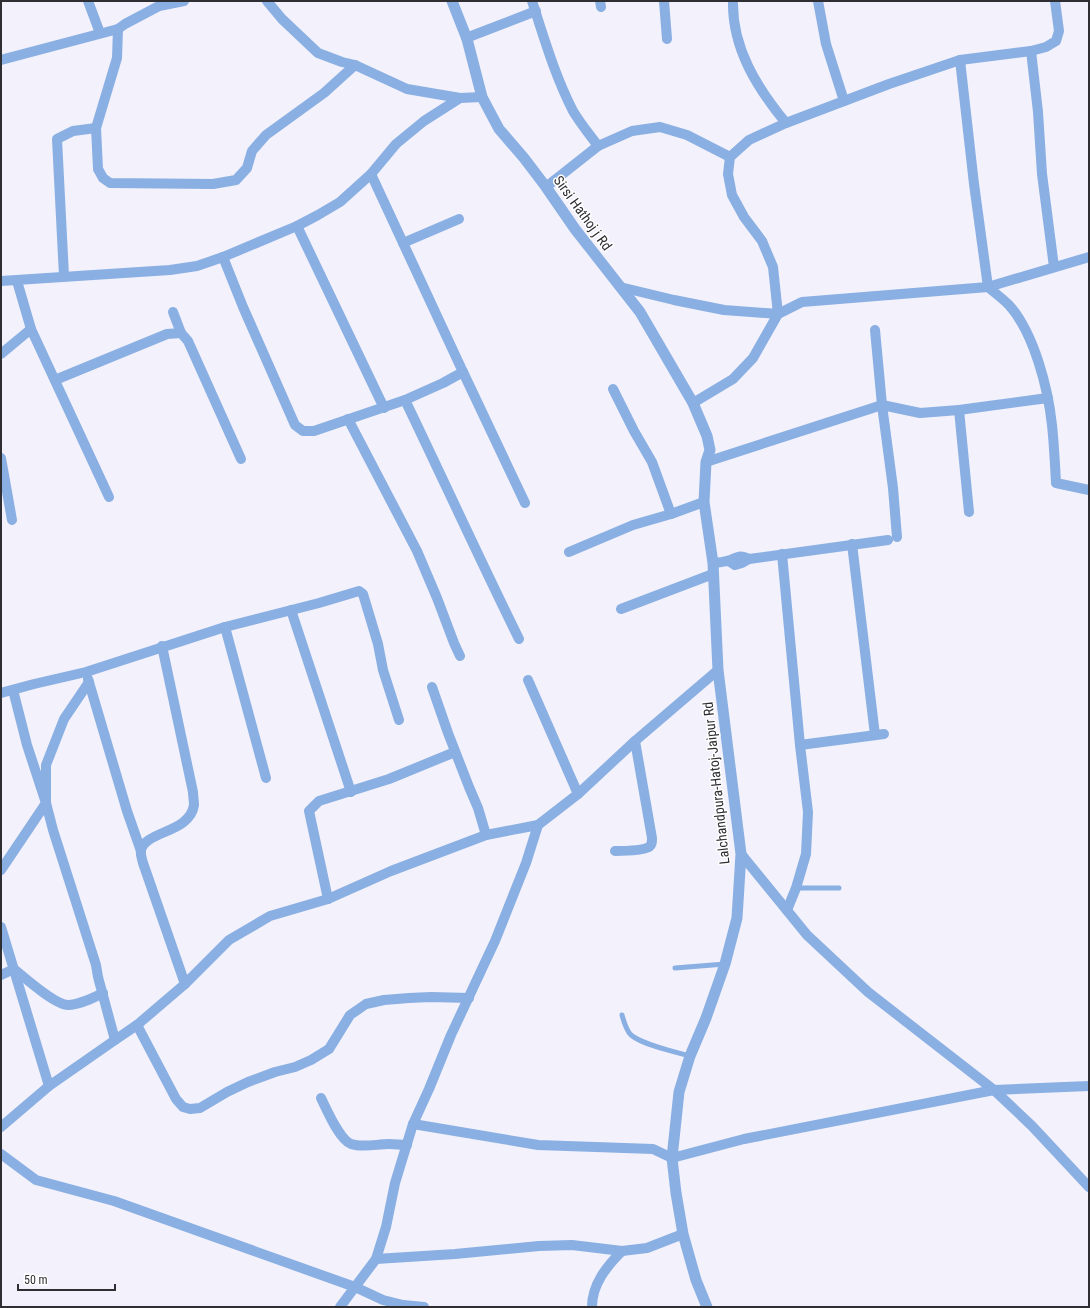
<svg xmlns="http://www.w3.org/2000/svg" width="1090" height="1308" viewBox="0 0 1090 1308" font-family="'Roboto Condensed',sans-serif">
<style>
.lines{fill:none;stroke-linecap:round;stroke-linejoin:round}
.service{stroke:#8aafe2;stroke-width:5}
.minor{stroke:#8aafe2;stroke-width:10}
.tertiary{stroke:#8aafe2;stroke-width:11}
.labels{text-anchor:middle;stroke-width:3;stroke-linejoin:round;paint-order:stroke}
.street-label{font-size:14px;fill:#2f2f33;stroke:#fff}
</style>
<rect width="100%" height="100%" fill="#f2f1fc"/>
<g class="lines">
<g class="service">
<path d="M796,888H839"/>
<path d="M675,968L725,964"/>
<path d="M622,1015C624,1022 626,1030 631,1035C643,1045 675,1052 690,1056"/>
</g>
<g class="minor">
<path d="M88,1L100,33"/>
<path d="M267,1L282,19L318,53L342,62L355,65L407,89L460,98L482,97"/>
<path d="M532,1C544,38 555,76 573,111C580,123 590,135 598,146L632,131L660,127L687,135L730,157"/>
<path d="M600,1L601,7"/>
<path d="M664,1L667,39"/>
<path d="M818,1L826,44L844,101"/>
<path d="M118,29L117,58L96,128L98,169L103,178L110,183L213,184L236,180L247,168L252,151L266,135L324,93L355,65"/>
<path d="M466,38L536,11"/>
<path d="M1031,51L1038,112L1042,174L1054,267"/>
<path d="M1,60L118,29L125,24L159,6L184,1"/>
<path d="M960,60L1031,51L1046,47L1056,41L1059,31L1055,1"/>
<path d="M546,187L598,146"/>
<path d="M297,226L384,408"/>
<path d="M403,243L459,219"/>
<path d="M223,257L243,307L295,425L303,431H314L405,400L443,383L463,372L371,174"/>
<path d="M64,276L57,139L73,131L96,128"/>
<path d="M1,281L170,270L197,266L223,257L297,226L318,215L340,202L371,174L396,144L424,121L460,98"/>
<path d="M17,281L31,329L109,497"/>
<path d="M620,287L674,300L724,310L778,314L773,267L762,241L744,217L732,195L728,174L730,157L749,140L786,123C757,88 732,48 733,1"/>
<path d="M988,287C995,293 1003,299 1009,305C1034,333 1048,388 1052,425C1054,444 1055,464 1056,483L1089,490"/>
<path d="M988,287L1089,257"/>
<path d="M173,312L181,333"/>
<path d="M875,330L882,405L893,488L897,537"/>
<path d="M1,354L31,329"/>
<path d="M463,372L525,503"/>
<path d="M55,380L167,334L181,333L188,341L241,459"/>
<path d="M613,389L634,431L652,462L671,514"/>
<path d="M405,400C443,479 480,560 519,639"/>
<path d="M693,403L733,379L753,358L778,314L802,302L988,287L974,184L960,60L889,84L786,123"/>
<path d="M959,410L969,512"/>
<path d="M348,419L417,551L437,598L454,643L460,656"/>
<path d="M1,458L12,520"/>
<path d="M706,462L882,405L920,413L959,410L1048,398"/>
<path d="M852,544L875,735"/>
<path d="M569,552L633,525L671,514L704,502"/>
<path d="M782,554L800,745L808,812L806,854L796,888L787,910"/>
<path d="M729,561L735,565L742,563L749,559"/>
<path d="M713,563C718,563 722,562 727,561C737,559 737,553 749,559L888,540"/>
<path d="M621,609L713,574"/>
<path d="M291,610L351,792"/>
<path d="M225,627L266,778"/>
<path d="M162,646L193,792C193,796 194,801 194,805C190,833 145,831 141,850C140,854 142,859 143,863L185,984"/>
<path d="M88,679L127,811L141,851"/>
<path d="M528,680L578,794"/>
<path d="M432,687L448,733L469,787L478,808L486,835"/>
<path d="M13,690L27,745L46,803L53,830L96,965L98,977L115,1040"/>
<path d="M1,693L34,684L86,672L225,627L319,603L359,591L363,594L378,644L383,670L399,720"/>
<path d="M800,745L884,734"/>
<path d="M615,851C623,851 642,851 649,847C652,845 652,842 652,838L635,741"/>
<path d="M741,854L807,935L868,992L994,1090L1032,1126L1089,1187"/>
<path d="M1,870L46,803V765L64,719L89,682"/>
<path d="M328,899L309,811L319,801L389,779L455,752"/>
<path d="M1,927L49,1086"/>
<path d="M1,975L14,969C25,978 55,1005 68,1005C79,1005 93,998 103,993"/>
<path d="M137,1025L176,1099L183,1107L190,1109L200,1108L227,1092L248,1082L275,1072L295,1067L311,1060L329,1049L350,1015L366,1004L384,1000L409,998L431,997L469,998"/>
<path d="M321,1098C327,1110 339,1139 351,1144C363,1148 377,1144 389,1144C395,1144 401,1145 407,1145"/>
<path d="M413,1124L538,1145L653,1149L672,1158L744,1139L994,1090L1089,1086"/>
<path d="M1,1127L49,1086L115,1040L137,1025L185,984L229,940L270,916L328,899L391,871L486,835L538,825L578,794L635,741L718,670"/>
<path d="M1,1154L36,1180L114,1201L355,1287L383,1300L403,1305L424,1307"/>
<path d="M376,1259L455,1254L539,1246L572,1245L622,1251L647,1248L683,1234"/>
<path d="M340,1307L376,1259L386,1227L395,1183L413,1124L429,1089L451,1035L495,941L526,863L538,825"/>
<path d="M592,1307C592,1284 607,1266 622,1251"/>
</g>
<path class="tertiary" d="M452,1L467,39L482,97L499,129L524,158L546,187L575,229L640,312L693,403L707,436L710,450L706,462L704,502L713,563L718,670L741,854L737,918L725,964L706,1018L690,1056L679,1092L672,1158L676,1193L683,1234L696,1280L707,1307"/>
</g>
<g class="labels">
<g class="street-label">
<text transform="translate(583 213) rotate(54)" y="5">Sirsi Hathoj j Rd</text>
<text transform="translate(716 783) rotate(-96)" y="5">Lalchandpura-Hatoj-Jaipur Rd</text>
</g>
</g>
<rect width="1090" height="1308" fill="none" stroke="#2f2f33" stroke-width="4"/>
<path d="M18 1284v6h97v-6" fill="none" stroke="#2f2f33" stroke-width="2"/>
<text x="24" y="1284" font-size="12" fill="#2f2f33" stroke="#ffffff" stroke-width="3" paint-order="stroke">50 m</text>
</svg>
